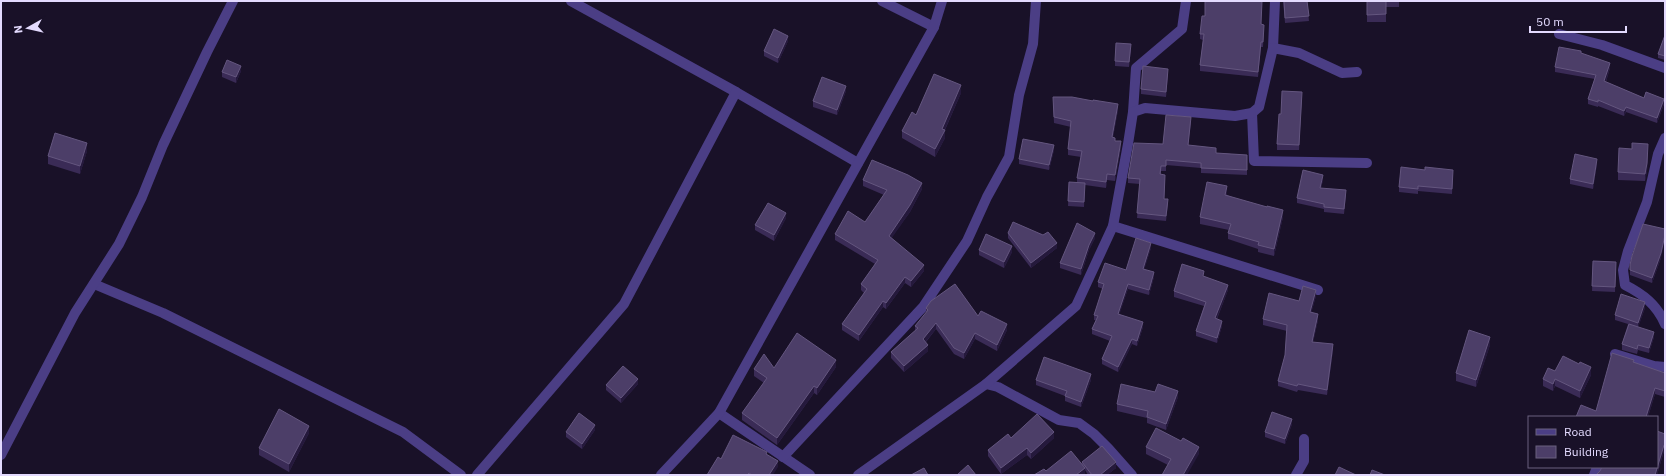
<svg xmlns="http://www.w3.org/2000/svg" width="1666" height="476" viewBox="0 0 1666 476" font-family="'IBM Plex Sans',sans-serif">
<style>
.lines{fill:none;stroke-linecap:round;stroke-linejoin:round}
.street{stroke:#4b3e85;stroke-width:10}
.wall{fill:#3a2b56}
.shaded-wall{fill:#25193c}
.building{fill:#4c3e68;stroke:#64567f}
</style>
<rect width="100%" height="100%" fill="#191128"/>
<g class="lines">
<g class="street">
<path d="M571,1L736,92L858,163"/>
<path d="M882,1L934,27"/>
<path d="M1559,34L1602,45L1665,68"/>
<path d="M1273,48L1275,1"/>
<path d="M1133,112L1136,68L1182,29L1186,1"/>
<path d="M1252,113L1254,161L1367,163"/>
<path d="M1665,138L1658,154L1647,202L1628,251L1623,270L1625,285C1643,294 1657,305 1665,324"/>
<path d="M1113,226L1318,290"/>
<path d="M94,284L163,313L403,432L461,475"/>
<path d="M1615,354L1654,366L1665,367"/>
<path d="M986,384L998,387L1059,420L1079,423L1094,434L1109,449L1132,475"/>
<path d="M719,413L810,475"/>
<path d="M1,455L75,313L119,244L142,197L163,145L207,52L233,1"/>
<path d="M783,457L923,307L967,241L987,197L1009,157L1019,95L1033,44L1036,1"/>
<path d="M477,475L624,304L736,92"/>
<path d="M661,475L719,413L934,27L942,1"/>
<path d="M858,475L986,384L1076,306L1113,226L1128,144L1133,112L1145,108L1235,116L1252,113L1259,107L1273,48L1299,53L1342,73L1357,72"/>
<path d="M1296,475L1304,461V439"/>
<path d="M1594,475L1597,467"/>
</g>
</g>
<g class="wall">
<path d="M1283,1H1307L1309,21L1285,23Z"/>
<path d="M1367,1H1399V7H1386V22H1367Z"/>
<path d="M1261,24L1264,30L1263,47H1261L1258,77L1200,71V65L1203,40L1200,39V34Z"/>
<path d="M1665,35V60L1658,58V54Z"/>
<path d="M788,41L778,63L764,56V51Z"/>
<path d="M1131,49L1129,67L1115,66V61Z"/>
<path d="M1581,53L1610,68L1606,82L1644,98L1664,104L1657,123L1626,112L1624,116L1598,106V107L1588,104V99L1595,79L1555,72V67Z"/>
<path d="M241,71L236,83L222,77V72Z"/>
<path d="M1168,74L1166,97L1141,94V89Z"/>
<path d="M846,91L837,115L813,107V101Z"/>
<path d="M961,93L945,130V138L935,157L902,138V131L916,115Z"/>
<path d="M1302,97L1299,150H1277V144L1281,114Z"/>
<path d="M1053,103L1118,110L1113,137L1115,141L1121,147L1115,181L1107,180L1106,188L1085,185L1084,207L1068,206L1069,182H1077V178L1081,157L1068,155V149L1071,127L1054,123Z"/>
<path d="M1191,122L1188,145L1216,153L1247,155V175L1201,173V168L1166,165V171H1161V174L1165,180L1164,199L1168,204L1166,221L1137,218L1140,184L1128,183V178L1163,144Z"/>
<path d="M1054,150L1049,170L1019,164V159Z"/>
<path d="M87,151L80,174L48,164V156Z"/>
<path d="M1648,152L1647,171L1645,181L1618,180V172Z"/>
<path d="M1597,164L1593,189L1570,184V179Z"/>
<path d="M1425,170L1453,175L1452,194L1418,191V194L1399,192V187Z"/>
<path d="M863,180L922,189L910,212L891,238L924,271L911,287L905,283L886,309L883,307L859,341L842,330V324L864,293L861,290V284L875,264L835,240V234L865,222L884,195L863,186Z"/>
<path d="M1323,180L1321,188L1346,195L1344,214L1324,212V209L1297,203V198Z"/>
<path d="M1227,193V195L1283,217L1274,256L1258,252V249L1228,239V233L1229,230L1200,224V217Z"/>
<path d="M786,218L774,241L755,230V225Z"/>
<path d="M1008,233L1057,248L1031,268L1008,238Z"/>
<path d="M1095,238L1089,250L1081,275L1060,268V263Z"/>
<path d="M1151,248L1144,269L1154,277L1149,295L1128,289L1119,314L1143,327L1137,346L1132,344L1118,372L1102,364V359L1110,341L1092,334V329L1096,320H1094V315L1103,289L1098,287V282L1126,270Z"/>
<path d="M979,250L1012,252L1004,268L979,255Z"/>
<path d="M1661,258L1652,283L1630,275V265Z"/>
<path d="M1593,261L1616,262L1615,292L1592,291Z"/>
<path d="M1204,276L1228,290L1217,319L1222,326L1217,343L1196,336V331L1204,306L1174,297V291Z"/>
<path d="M1316,296L1311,313L1318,320L1313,342L1333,350L1327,395L1298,390L1297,392L1278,386V381L1285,355L1287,331L1263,325V319L1299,301Z"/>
<path d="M926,308L978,316L1007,330L997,351L975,339L964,359L954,354L936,329L926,342L928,351L904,372L891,358V352L915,331V326L926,313Z"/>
<path d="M1645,308L1638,327L1654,337L1649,353L1638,350L1637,354L1622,350V344L1628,324L1615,320V315Z"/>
<path d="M1490,345L1476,387L1456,381V373Z"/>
<path d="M1634,363L1665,373V397L1655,394L1648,417H1576L1596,411Z"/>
<path d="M836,367L817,395L814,393L777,445L742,420V413L764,383L754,376V369Z"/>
<path d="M1555,371L1591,375L1580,398L1555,386L1553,391L1543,386V379Z"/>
<path d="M1036,380H1091L1081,407L1065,401V396L1036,385Z"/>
<path d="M638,384L621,403L606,390V385Z"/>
<path d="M1178,397L1166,430L1147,423V418L1117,411V404Z"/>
<path d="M1292,424L1285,444L1265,437V432Z"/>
<path d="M595,430L582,449L566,437V432Z"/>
<path d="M309,433L289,472L259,455V448Z"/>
<path d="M1665,434V452L1664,451L1657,475H1597V474Z"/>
<path d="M1011,438H1054L1031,459L1027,455L1001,474L988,456V450Z"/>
<path d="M1146,447L1199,454L1168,465L1146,454Z"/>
<path d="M1082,462L1116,468L1107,475H1088L1085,470V473L1083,475H1034L1046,471L1082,465Z"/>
</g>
<g class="shaded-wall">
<path d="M788,36V41L778,63V58Z"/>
<path d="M1261,42V47L1258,77V72Z"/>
<path d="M1610,63V68L1604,87V81Z"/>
<path d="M241,66V71L236,83V77Z"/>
<path d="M1168,69V74L1166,97V92Z"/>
<path d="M961,85V93L942,136V129Z"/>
<path d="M846,86V91L837,115V110Z"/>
<path d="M1664,99V104L1657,123V118Z"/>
<path d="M1118,104V110L1112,143V137Z"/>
<path d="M1626,107V112L1624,116V111Z"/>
<path d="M1191,117V122L1188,150V145Z"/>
<path d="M945,130V138L935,157V149Z"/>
<path d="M1121,141V147L1115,181V175Z"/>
<path d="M87,143V151L80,174V166Z"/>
<path d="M1648,144L1647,171L1645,181V174Z"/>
<path d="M1054,145V150L1049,170V165Z"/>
<path d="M1597,159V164L1593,189V184Z"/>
<path d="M1107,174V180L1106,188V182Z"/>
<path d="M1323,175V180L1320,193V188Z"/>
<path d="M922,183V189L910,212L889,242V236Z"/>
<path d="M1227,186V193L1225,202V195Z"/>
<path d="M1283,210V217L1274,256V249Z"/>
<path d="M786,213V218L774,241V235Z"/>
<path d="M1095,233V238L1089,250L1081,275V269L1089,245Z"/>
<path d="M1665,235V240L1661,258L1652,283V278Z"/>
<path d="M1057,243V248L1031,268V263Z"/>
<path d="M1151,243V248L1143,274V269Z"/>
<path d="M1012,246V252L1004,268V262Z"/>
<path d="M924,265V271L911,287V281Z"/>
<path d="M1154,272V277L1149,295V290Z"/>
<path d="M905,277V283L886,309V303Z"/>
<path d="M1128,284V289L1118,319V314Z"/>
<path d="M1228,285V290L1215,323V318Z"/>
<path d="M1316,290V296L1310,318V312Z"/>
<path d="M883,301V307L859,341V335Z"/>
<path d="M1645,302V308L1638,328V323Z"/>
<path d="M1318,314V320L1312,348V342Z"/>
<path d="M1222,321V326L1217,343V338Z"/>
<path d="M1143,322V327L1137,346V341Z"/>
<path d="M936,323V329L923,345V339Z"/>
<path d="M1007,324V330L997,351V345Z"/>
<path d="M1654,332V337L1649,353V348Z"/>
<path d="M975,333V339L964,359V353Z"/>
<path d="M1490,337V345L1476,387V380Z"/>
<path d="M1132,339V344L1118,372V367Z"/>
<path d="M1333,344V350L1327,395V390Z"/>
<path d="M928,345V351L904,372V366Z"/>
<path d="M836,360V367L817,395V388Z"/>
<path d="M1591,367V375L1580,398V391Z"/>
<path d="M1091,374V380L1081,407V402Z"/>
<path d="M638,379V384L621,403V398Z"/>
<path d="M1555,379V386L1553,391V384Z"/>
<path d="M814,386V393L777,445V438Z"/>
<path d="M1655,388V394L1648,417H1646Z"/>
<path d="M1178,391V397L1166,430V424Z"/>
<path d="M1292,419V424L1285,444V439Z"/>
<path d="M595,425V430L582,449V444Z"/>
<path d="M309,426V433L289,472V464Z"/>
<path d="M1054,432V438L1031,459V453Z"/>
<path d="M1664,445V451L1657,475H1655Z"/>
<path d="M1199,447V454L1187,475H1183Z"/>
<path d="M1027,448V455L1001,474V468Z"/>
<path d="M778,461V467L773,475H769Z"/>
<path d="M1116,462V468L1107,475H1100Z"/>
<path d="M1085,468V473L1083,475H1076Z"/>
</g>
<g class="building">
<path d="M1205,1H1262L1261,24L1264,25L1263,42H1261L1258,72L1200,65L1204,34H1200L1202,16H1205Z"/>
<path d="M1284,1H1307L1309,16L1285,18Z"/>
<path d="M1367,1H1386V14L1367,15Z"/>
<path d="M774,29L788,36L778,58L764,51Z"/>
<path d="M1665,35V56L1658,54Z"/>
<path d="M1116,43L1131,44L1129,62L1115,61Z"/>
<path d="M1559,47L1581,51V53L1610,63L1604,81L1644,98L1646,92L1664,99L1657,118L1626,107L1624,111L1598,100V102L1588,99L1596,75L1555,67Z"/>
<path d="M227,60L241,66L236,77L222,72Z"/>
<path d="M1143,66L1168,69L1166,92L1141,89Z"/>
<path d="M934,74L961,85L942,129L945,130L935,149L902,131L912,112L916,115Z"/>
<path d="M822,77L846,86L837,110L813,101Z"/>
<path d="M1282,91L1302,92L1299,145L1277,144L1279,114H1281Z"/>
<path d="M1053,97H1072L1093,101V100L1118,104L1112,137L1115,138V141H1121L1115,175L1107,174L1106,182L1077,178L1082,151L1068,149L1071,121L1054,117Z"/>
<path d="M1166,115L1191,117L1188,145L1216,148V153L1247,155V170L1201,168V163L1166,160V166H1161L1160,174L1165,175L1164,199H1168L1166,216L1137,213L1140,179L1128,178L1134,143L1163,144Z"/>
<path d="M55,133L87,143L80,166L48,156Z"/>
<path d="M1023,139L1054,145L1049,165L1019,159Z"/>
<path d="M1632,143L1648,144L1647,163L1645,174L1618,172L1619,148L1632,149Z"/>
<path d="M1575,154L1597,159L1593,184L1570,179Z"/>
<path d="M872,160L908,175L922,183L910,205L889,236L924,265L911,281L905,277L886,303L883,301L859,335L842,324L867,289L861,284L878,260L835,234L848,211L865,222L887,190L863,180Z"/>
<path d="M1401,167L1425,170V167L1453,170L1452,189L1418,186V189L1399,187Z"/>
<path d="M1303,170L1323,175L1320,188L1346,190L1344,209L1324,207V204L1297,198Z"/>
<path d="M1069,182L1085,183L1084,202L1068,201Z"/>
<path d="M1207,182L1227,186L1225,195L1267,207V206L1283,210L1274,249L1258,245L1259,242L1228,233L1231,224L1200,217Z"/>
<path d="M768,203L786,213L774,235L755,225Z"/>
<path d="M1013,222L1043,235L1048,232L1057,243L1031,263L1008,233Z"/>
<path d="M1077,223L1095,233L1089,245L1081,269L1060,263Z"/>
<path d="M1643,224L1665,229V235L1661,253L1652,278L1630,270V265L1632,256Z"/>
<path d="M986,234L1012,246L1004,262L979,250Z"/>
<path d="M1136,238L1151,243L1143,269L1154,272L1149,290L1128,284L1118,314L1143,322L1137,341L1132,339L1118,367L1102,359L1112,336L1092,329L1098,316L1094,315L1104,284L1098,282L1105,263L1126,270Z"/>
<path d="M1593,261L1616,262L1615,287L1592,286Z"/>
<path d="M1182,264L1204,271L1203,276L1228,285L1215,318L1222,321L1217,338L1196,331L1206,302L1174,291Z"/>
<path d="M955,284L978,316L981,311L1007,324L997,345L975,333L964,353L954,348L936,323L923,339L928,345L904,366L891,352L918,328L915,326L928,310L926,308L931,301Z"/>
<path d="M1303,286L1316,290L1310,312L1318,314L1312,342L1333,344L1327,390L1298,384L1297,386L1278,381L1285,355L1287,325L1263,319L1269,293L1299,301Z"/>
<path d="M1621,294L1645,302L1638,323L1615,315Z"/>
<path d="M1629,324L1654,332L1649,348L1638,345L1637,349L1622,344Z"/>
<path d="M1469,330L1490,337L1476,380L1456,373Z"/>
<path d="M797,333L836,360L817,388L814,386L777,438L742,413L767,378L754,369L764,354L774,368Z"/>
<path d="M1612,353L1634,360L1633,362L1665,373V391L1655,388L1646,417H1576L1581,405L1596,411Z"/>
<path d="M1563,356L1579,364L1580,362L1591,367L1580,391L1555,379L1553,384L1543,379L1548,368L1555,371Z"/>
<path d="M1044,357L1091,374L1081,402L1065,396L1067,391L1036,380Z"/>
<path d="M623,366L638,379L621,398L606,385Z"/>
<path d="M1121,384L1155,392L1158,384L1178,391L1166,424L1147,417L1148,411L1117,404Z"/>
<path d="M279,409L309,426L289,464L259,448Z"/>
<path d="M1272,412L1292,419L1285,439L1265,432Z"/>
<path d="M579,413L595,425L582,444L566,432Z"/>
<path d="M1037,414L1054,432L1031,453L1027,448L1001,468L988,450L1008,434L1011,438Z"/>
<path d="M1156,428L1181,441L1183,438L1199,447L1183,475H1162L1171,459L1146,447Z"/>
<path d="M1657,431L1665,434V445H1664L1655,475H1600L1597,474L1600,471L1602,467H1657Z"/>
<path d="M733,435L767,452L766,454L778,461L769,475H752L749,473L747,475H707L718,457L721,459Z"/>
<path d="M1102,446L1116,462L1100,475H1092L1082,462Z"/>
<path d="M1071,451L1085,468L1076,475H1034L1044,469L1046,471Z"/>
<path d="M968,465L976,475H957Z"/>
<path d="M1339,467L1356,475H1335Z"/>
<path d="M924,468L928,475H911Z"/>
<path d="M1372,470L1385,475H1370Z"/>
</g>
<rect width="1666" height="476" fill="none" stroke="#e3dafe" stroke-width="4"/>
<rect x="1528" y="416" width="130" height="52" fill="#191128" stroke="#6a617e"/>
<rect x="1536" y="429" width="20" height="6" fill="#4b3e85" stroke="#6a617e"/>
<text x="1564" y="436" font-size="12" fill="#e3dafe">Road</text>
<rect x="1536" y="446" width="20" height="12" fill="#4c3e68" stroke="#6a617e"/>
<text x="1564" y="456" font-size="12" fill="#e3dafe">Building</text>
<g transform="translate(28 28) rotate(262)" stroke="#191128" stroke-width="3" paint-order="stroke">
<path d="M0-3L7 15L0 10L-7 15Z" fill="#e3dafe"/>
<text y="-6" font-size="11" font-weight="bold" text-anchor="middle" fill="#e3dafe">N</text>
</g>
<path d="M1530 26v6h96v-6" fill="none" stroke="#e3dafe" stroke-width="2"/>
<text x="1536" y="26" font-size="12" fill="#e3dafe" stroke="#191128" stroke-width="3" paint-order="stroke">50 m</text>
</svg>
